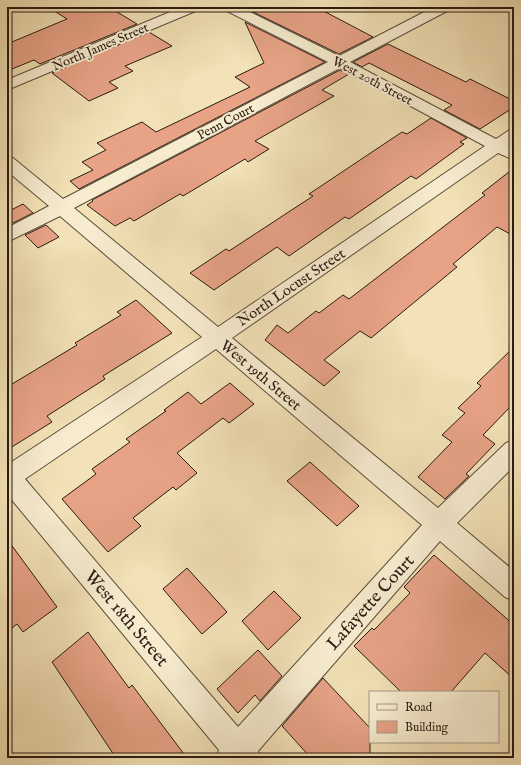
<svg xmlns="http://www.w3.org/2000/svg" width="521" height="765" viewBox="0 0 521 765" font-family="'IM FELL English',serif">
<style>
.building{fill:#e8a387;stroke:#291b12}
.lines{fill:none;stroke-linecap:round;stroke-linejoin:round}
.minor-casing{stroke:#5c4d3b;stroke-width:2}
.minor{fill:#f7ecd0;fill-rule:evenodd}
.labels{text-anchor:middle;stroke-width:4;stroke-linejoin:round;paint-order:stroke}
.far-street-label{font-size:13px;fill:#291b12;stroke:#f7ecd0}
.street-label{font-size:15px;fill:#291b12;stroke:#f7ecd0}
.near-street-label{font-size:18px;fill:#291b12;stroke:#f7ecd0}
</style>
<rect width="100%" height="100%" fill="#f3e2b7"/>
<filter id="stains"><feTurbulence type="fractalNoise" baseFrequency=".005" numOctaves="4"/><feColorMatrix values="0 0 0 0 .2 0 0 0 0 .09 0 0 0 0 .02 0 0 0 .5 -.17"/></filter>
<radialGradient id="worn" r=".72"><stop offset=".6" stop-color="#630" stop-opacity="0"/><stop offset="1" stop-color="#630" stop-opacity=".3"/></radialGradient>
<g class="building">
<path d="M48,7H109L137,24L40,64L34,60L7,71V44L67,19Z"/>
<path d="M259,7H316L373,37L339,54L251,11Z"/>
<path d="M245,22L325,62L79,189L70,181L93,170L82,162L106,150L97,143L142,122L156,132L250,87L235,77L264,63Z"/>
<path d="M149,32L172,46L125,66L133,71L109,82L118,88L89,101L52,73Z"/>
<path d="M388,44L466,82L470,79L514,101V107L480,129L444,110L452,105L369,63L362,67L353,62Z"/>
<path d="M340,70L349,74L322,90L334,96L255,141L269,149L248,162L245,159L183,196L180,194L134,221L130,218L115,226L87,205L93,201L92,200Z"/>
<path d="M431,118L467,138L460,142L464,144L416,179L411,176L349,219L345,217L289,256L277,247L214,290L190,273L226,249L229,251L313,196L309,194L402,132L407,134Z"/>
<path d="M514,168V236L497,227L453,264L457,267L371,338L360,331L324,360L340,372L324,386L265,340L277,325L288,333L316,311L319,313L343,295L349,299L485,195L482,193Z"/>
<path d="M23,204L33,213L13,223L7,218V212Z"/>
<path d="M46,225L59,237L38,248L25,235Z"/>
<path d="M136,300L172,333L103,376L105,379L47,416L52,422L7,450V387L77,345L75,343L121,315L117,312Z"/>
<path d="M514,347V403L483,435L495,444L466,474L469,476L445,499L418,477L452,442L442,435L465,413L458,408L481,386L477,383Z"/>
<path d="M230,383L254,404L229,423L223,418L177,453L197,473L176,490L173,487L133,518L141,526L108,552L62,499L96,474L92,469L130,442L126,439L166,411L164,410L188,392L201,404Z"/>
<path d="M310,462L359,506L337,526L287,481Z"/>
<path d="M7,539L57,607L23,632L17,624L7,632Z"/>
<path d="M434,555L514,625V679L485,653L451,692H401L354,646L372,628L374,630L410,593L404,587Z"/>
<path d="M187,568L227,612L202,634L163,589Z"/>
<path d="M274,591L301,618L268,650L242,621Z"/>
<path d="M88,632L129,688L132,685L187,758H116L52,662Z"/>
<path d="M258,650L282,676L260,701L255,695L238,713L217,689Z"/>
<path d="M323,678L370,728V758H311L282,726Z"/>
</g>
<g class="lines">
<g class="minor-casing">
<g id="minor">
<path d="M182,7H200L198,10L7,90V80Z"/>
<path d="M223,7H240L339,56L434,7H451L449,10L350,62L496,139L508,131L514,129V141L508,145L514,148V160L498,153L232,338L438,508L506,443L514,440V466L457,523L514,571V601L505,597L440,541L258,751L260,758H216L219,750L7,494V465L202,337L60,216L7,242V228L49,206L7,171V157L13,158L63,199L328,62L225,10ZM340,68L485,146L218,327L74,208ZM216,349L422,525L238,727L25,479Z"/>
</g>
</g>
<use href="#minor" class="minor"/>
</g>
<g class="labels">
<g class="far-street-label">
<text transform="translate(100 46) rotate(-23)" y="5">North James Street</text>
<text transform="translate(373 80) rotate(28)" y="5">West 20th Street</text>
<text transform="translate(225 121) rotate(-28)" y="5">Penn Court</text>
</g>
<g class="street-label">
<text transform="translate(291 287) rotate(-34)" y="5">North Locust Street</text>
<text transform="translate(261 375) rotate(40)" y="5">West 19th Street</text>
</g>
<g class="near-street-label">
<text transform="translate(370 602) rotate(-48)" y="6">Lafayette Court</text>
<text transform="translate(127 618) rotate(50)" y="6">West 18th Street</text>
</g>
</g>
<rect width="521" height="765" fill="none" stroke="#f3e2b7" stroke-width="24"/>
<rect x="8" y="8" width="505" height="749" fill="none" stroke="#291b12" stroke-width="2"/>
<rect x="12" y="12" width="497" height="741" fill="none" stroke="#291b12"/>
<rect x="369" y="691" width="130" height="52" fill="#f7ecd0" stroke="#a59884"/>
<rect x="377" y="704" width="20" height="6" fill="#f7ecd0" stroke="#a59884"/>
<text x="405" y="711" font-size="12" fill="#291b12">Road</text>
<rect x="377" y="721" width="20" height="12" fill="#e8a387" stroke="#a59884"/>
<text x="405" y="731" font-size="12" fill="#291b12">Building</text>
<rect width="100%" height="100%" filter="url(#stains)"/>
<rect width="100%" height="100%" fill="url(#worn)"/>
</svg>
